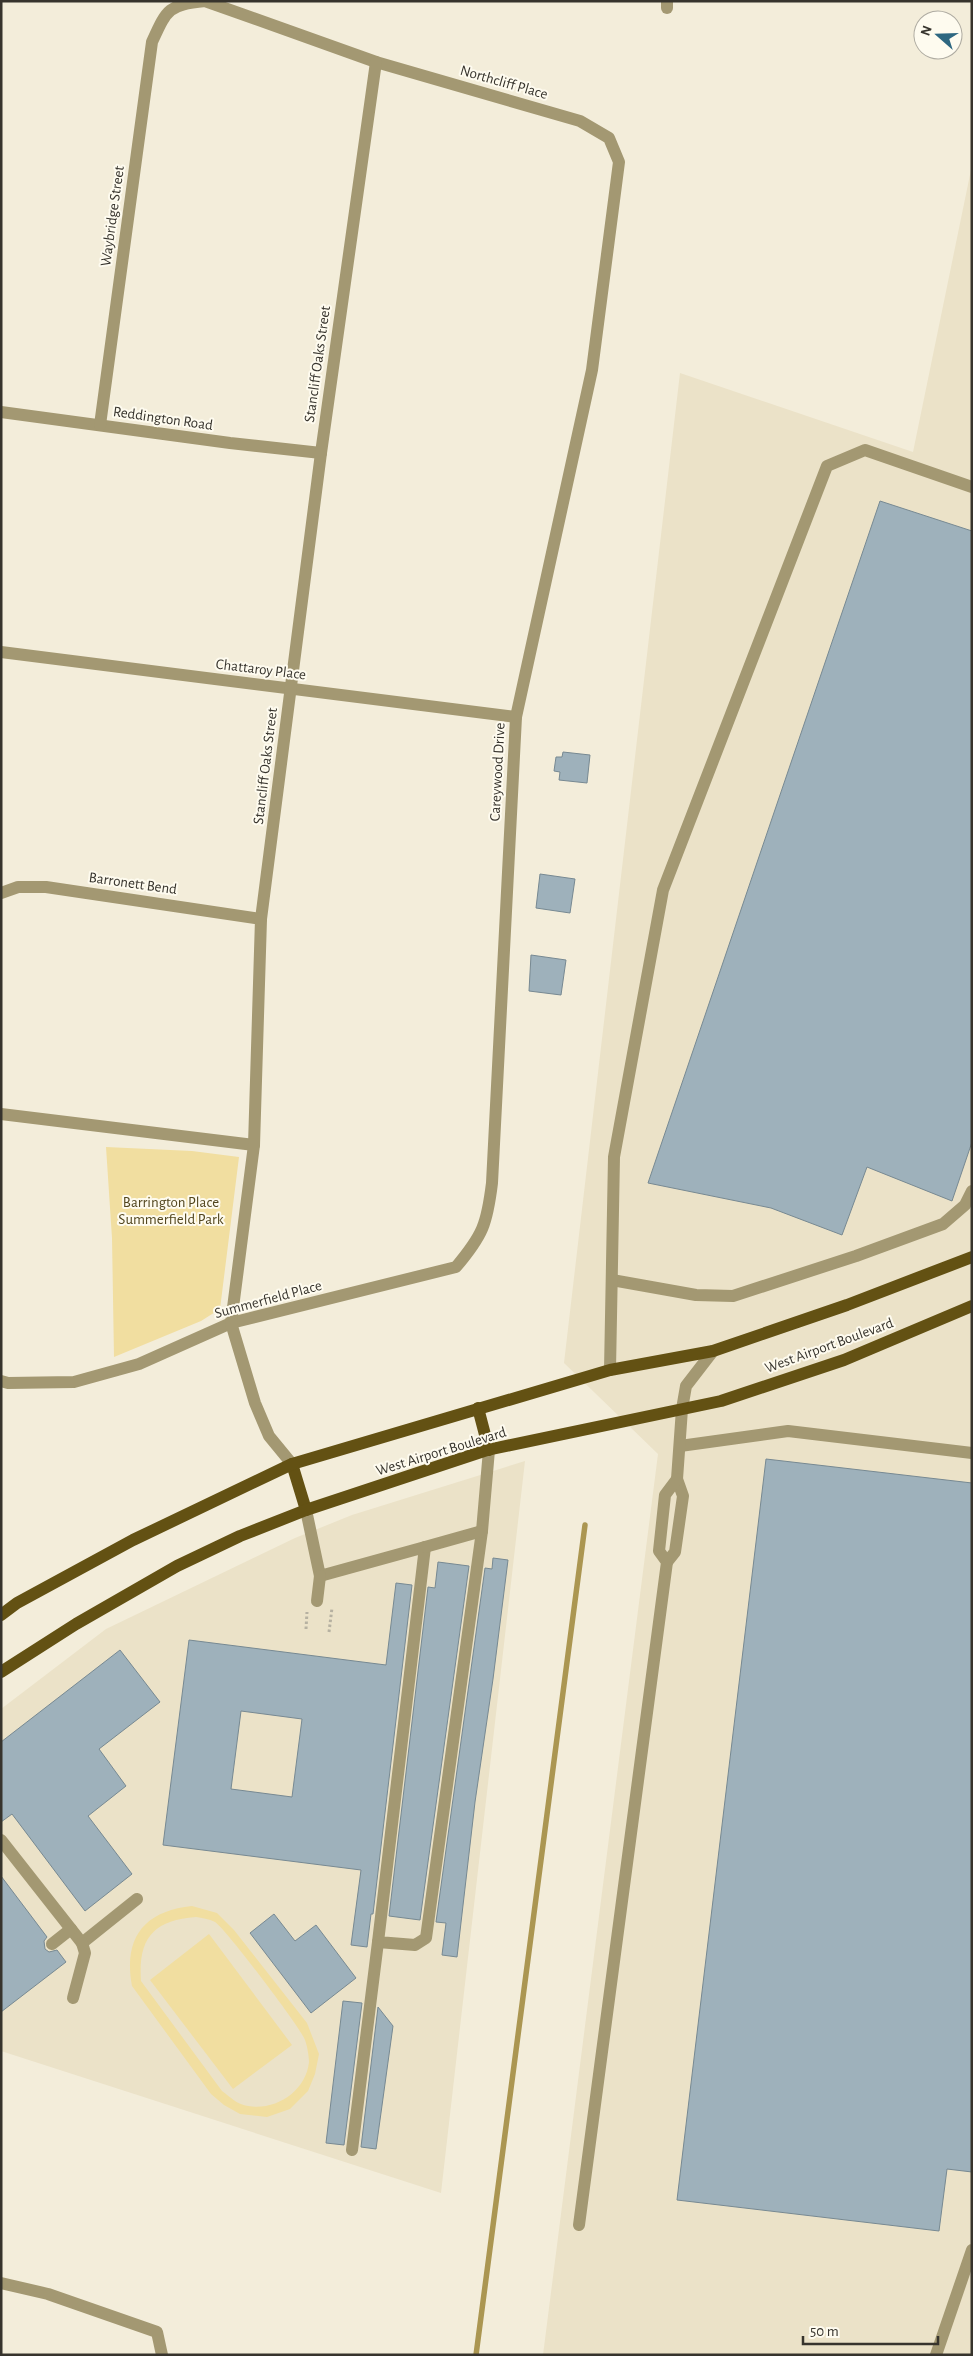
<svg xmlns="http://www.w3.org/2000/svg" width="973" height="2356" viewBox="0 0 973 2356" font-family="'Alegreya Sans',sans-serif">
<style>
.built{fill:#ebe2c8}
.green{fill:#f1dea0;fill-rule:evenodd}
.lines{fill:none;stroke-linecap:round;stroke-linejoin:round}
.stream{stroke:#ab9651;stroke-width:5.5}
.building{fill:#9eb1bb;stroke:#778992;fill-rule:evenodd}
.path{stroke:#b6b1a1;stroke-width:3;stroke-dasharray:2.5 2.5;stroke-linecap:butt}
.minor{stroke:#a39872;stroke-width:12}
.major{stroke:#635113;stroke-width:12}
.labels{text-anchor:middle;stroke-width:4;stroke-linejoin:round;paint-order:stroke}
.street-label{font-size:15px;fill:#37342d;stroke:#fefbef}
.park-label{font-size:15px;fill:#52461e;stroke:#fefbef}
</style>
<rect width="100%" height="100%" fill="#f3edda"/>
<g class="built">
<path d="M972,165V2355H543L658,1454L564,1363L680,373L913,452Z"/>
<path d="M525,1461L441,2193L1,2051V1709L106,1629L295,1538L352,1515Z"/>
</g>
<g class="green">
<path d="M106,1147L192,1151L239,1157L220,1309L201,1321L114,1357L112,1238Z"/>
<path d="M192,1906L217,1913L234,1930L307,2023L319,2054L315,2074L308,2091L290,2109L267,2117L240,2114L224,2105L211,2094L132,1986C123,1938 144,1911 192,1906ZM196,1917C202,1918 209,1919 215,1922C225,1928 300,2027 305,2040C307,2045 309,2056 309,2062C306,2091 276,2111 248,2106C238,2105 230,2097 222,2091L141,1981C138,1939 153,1920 196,1917Z"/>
<path d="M209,1934L292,2045L233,2089L150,1980Z"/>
</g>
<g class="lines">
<path class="stream" d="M476,2355L585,1525"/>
</g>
<g class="building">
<path d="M880,501L972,531V1142L952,1201L867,1167L842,1235L771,1208L648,1183Z"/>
<path d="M563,752L590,755L587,783L559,780L560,772L554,771L556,757H562Z"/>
<path d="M540,874L575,879L570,913L536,908Z"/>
<path d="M531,955L566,960L561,995L529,991Z"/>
<path d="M766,1459L972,1483V2172L947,2169L939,2231L677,2200Z"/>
<path d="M493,1558L508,1560L493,1679L475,1802L457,1957L442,1955L446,1923L436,1922L485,1568L492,1569Z"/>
<path d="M438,1562L469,1566L420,1920L389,1916L428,1587L435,1588Z"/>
<path d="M396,1583L412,1585L373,1914H371L367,1947L351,1945L361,1870L163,1845L189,1640L386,1665ZM241,1711L302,1719L292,1797L231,1789Z"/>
<path d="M120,1650L160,1702L99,1749L126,1786L88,1816L132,1874L85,1911L12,1814L1,1822V1742Z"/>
<path d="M1,1876L47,1937L44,1941L45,1949L49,1952L57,1950L66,1962L1,2012Z"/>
<path d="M274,1914L295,1941L316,1925L356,1978L311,2013L250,1933Z"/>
<path d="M343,2001L362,2003L344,2145L326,2143Z"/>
<path d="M378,2007L393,2026L376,2149L361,2147Z"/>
</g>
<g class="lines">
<g class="path">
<path d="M306,1629L307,1612"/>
<path d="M329,1632L332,1608"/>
</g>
<g class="minor">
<path d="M667,8V1"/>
<path d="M1,412L230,443L321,453"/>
<path d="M1,652L516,717"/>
<path d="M1,893L18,887H46L261,919"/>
<path d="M1,1114L254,1145"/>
<path d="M612,1280L696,1295L733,1296L856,1256L943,1224L965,1205L972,1191"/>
<path d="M610,1370L614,1157L663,890L827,466L865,450L972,487"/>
<path d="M1,1381L8,1383L74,1382L139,1364L231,1323L456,1267C483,1235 487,1224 492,1183L516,717L592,370L619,162L609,138L580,121L376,62L205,1C168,5 167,9 152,42L100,425"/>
<path d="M680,1446L788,1431L972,1453"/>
<path d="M292,1464L269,1436L255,1403L231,1323L254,1145L261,919L321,453L376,62"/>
<path d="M306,1510L320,1576L425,1547L378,1942L415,1945L426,1938L482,1531L489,1450"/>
<path d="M425,1547L482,1531"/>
<path d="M667,1562L675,1552L683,1496L677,1479L682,1409L686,1386L713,1351"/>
<path d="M317,1601L320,1576"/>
<path d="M1,1840L82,1943L137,1899"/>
<path d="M52,1944L71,1929"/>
<path d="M73,1998L85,1953L82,1943"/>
<path d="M352,2150L378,1942"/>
<path d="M579,2225L667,1562L659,1551L665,1495L677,1479"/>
<path d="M1,2283L48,2294L157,2332L162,2355"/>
<path d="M936,2355L972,2250"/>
</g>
<g class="major">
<path d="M478,1408L489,1450"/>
<path d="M292,1464L306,1510"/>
<path d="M1,1615L17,1603L133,1540L292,1464L610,1370L713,1351L847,1305L972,1257"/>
<path d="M1,1672L76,1624L177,1566L240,1536L306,1510L487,1450L721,1401L844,1360L972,1306"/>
</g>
</g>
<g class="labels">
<g class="street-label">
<text transform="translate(504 82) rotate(16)" y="5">Northcliff Place</text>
<text transform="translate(112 216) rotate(-82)" y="5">Waybridge Street</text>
<text transform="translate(317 364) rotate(-82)" y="5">Stancliff Oaks Street</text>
<text transform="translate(163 418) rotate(8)" y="5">Reddington Road</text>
<text transform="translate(261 669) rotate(7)" y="5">Chattaroy Place</text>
<text transform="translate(265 766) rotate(-83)" y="5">Stancliff Oaks Street</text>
<text transform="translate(497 772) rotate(-87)" y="5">Careywood Drive</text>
<text transform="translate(133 883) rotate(8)" y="5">Barronett Bend</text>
<text transform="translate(268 1299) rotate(-15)" y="5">Summerfield Place</text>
<text transform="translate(829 1345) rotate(-20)" y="5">West Airport Boulevard</text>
<text transform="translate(441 1451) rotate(-17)" y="5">West Airport Boulevard</text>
</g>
<g class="park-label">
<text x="171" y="1207">Barrington Place<tspan x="171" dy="17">Summerfield Park</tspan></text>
</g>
</g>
<rect width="973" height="2356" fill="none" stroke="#37342d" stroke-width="5"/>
<g transform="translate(938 35) rotate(290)"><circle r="24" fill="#fefbef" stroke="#aeaba1"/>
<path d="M0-4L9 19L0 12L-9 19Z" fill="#2e6780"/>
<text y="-8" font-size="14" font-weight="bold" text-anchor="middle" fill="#37342d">N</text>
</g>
<path d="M803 2336v8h135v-8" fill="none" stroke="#37342d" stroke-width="2.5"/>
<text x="810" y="2336" font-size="15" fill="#37342d" stroke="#fefbef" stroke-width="4" paint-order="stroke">50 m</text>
</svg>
